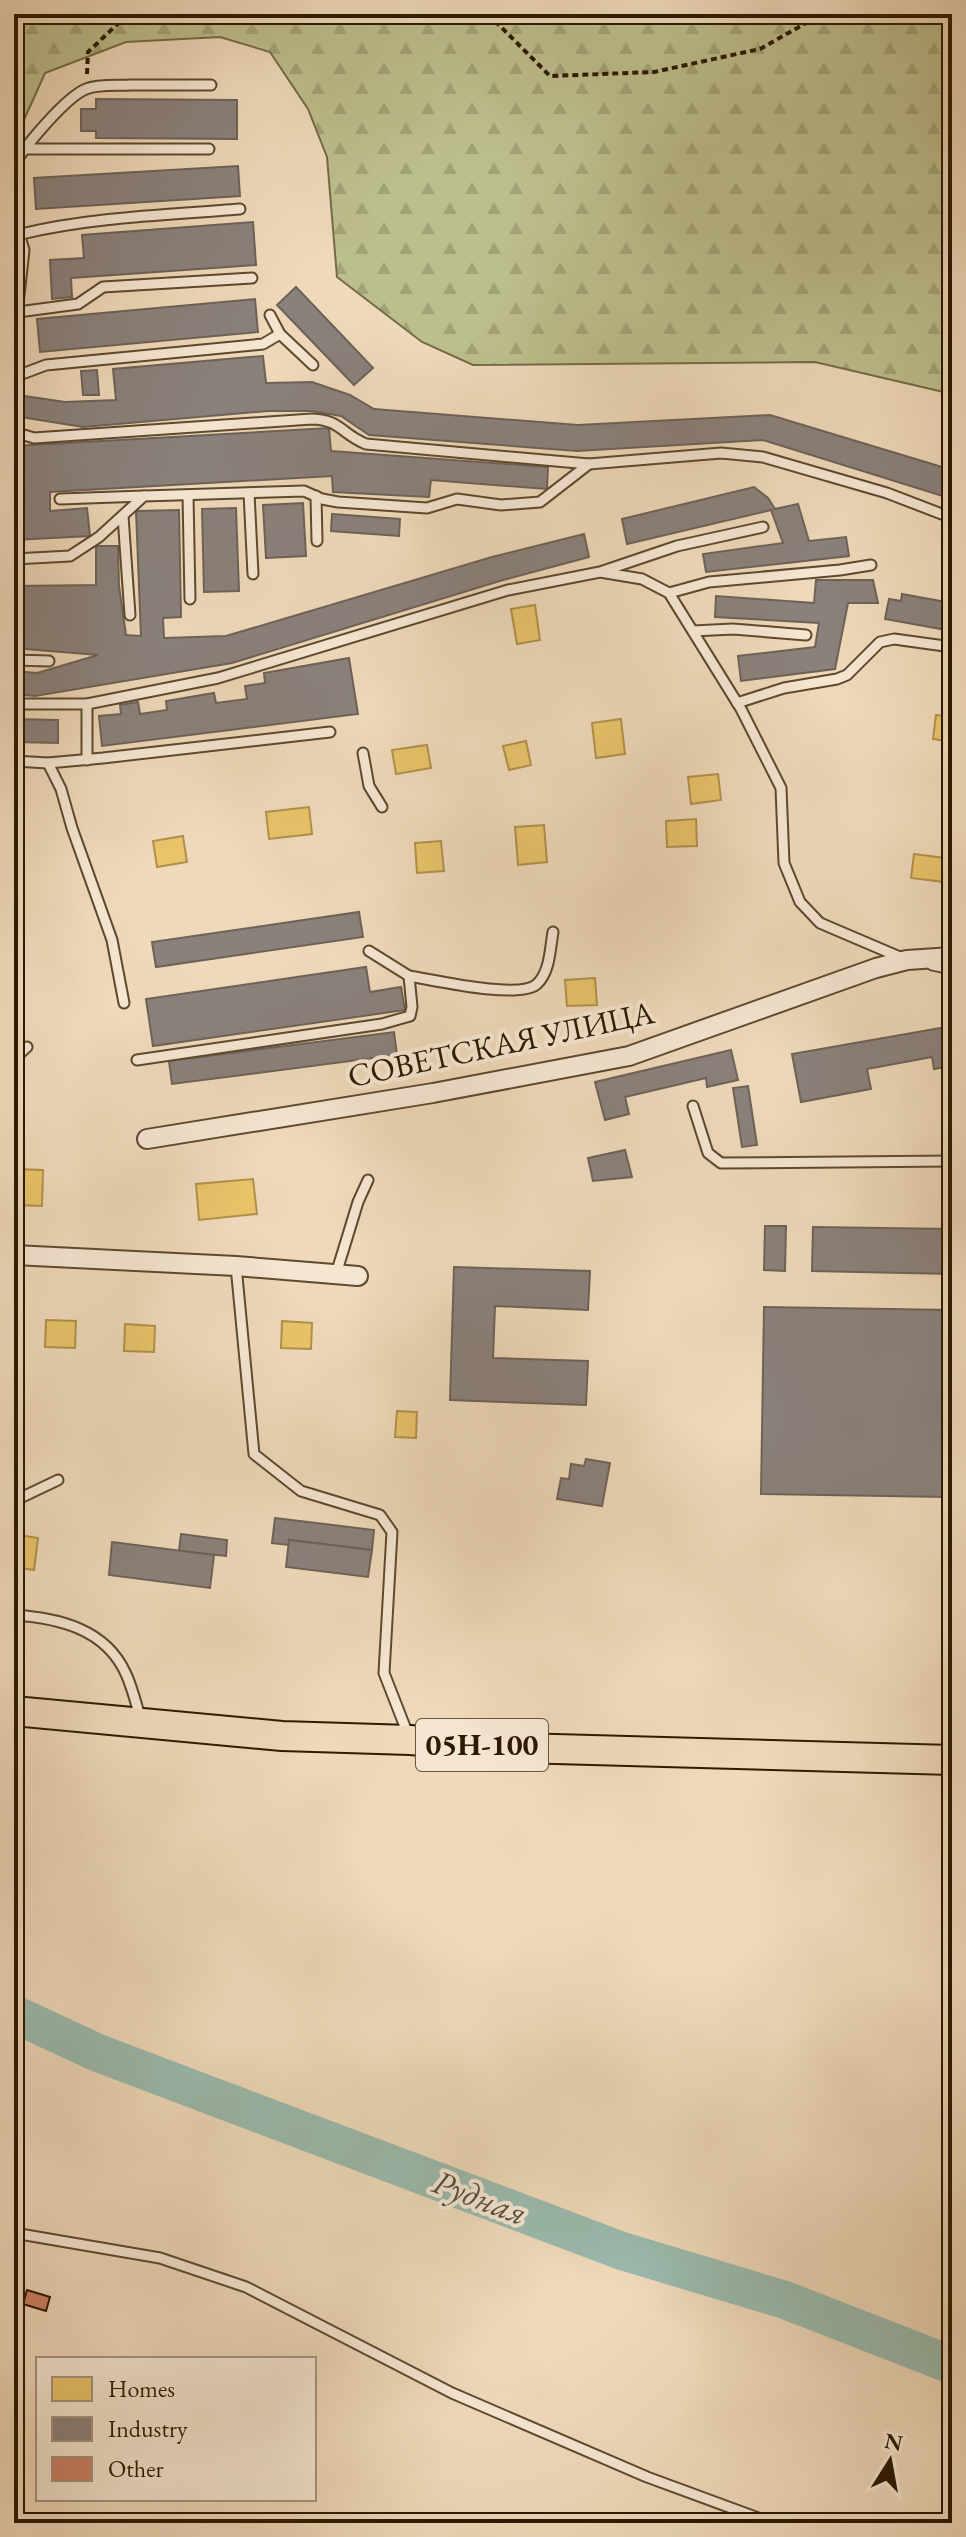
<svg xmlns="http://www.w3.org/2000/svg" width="966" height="2537" viewBox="0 0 966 2537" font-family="'EB Garamond',serif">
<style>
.forest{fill:url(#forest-firs);stroke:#746c46;stroke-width:2}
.homes{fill:#e9c46a;stroke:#b0914a;stroke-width:2}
.industry{fill:#8a817c;stroke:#6e6257;stroke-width:2}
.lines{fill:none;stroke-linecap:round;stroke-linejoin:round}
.river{stroke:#9abaad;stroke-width:38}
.building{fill:#cb8165;stroke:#2c1900;stroke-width:2}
.service-casing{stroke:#5d492e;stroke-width:13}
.minor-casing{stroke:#5d492e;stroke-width:22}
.primary-casing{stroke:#2c1900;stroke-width:32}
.path{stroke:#2c1900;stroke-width:4;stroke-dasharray:6 4;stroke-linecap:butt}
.service{stroke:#f5e6d2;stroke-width:9}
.minor{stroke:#f5e6d2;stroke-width:18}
.primary{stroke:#efd9ba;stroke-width:28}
.labels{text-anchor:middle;stroke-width:8;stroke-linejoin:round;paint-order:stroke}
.shield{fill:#f5e6d2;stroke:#68563f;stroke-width:2}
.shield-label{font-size:30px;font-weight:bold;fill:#2c1900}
.street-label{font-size:32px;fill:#2c1900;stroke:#f5e6d2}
.water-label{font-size:34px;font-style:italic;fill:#52513d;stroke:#f5e6d2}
</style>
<defs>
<pattern id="forest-firs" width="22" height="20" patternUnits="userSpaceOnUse" patternTransform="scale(2)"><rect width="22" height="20" fill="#bdbe8d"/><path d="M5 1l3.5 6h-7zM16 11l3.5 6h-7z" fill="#a3a378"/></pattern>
</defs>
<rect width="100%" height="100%" fill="#efd9ba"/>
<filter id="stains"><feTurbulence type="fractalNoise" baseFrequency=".0025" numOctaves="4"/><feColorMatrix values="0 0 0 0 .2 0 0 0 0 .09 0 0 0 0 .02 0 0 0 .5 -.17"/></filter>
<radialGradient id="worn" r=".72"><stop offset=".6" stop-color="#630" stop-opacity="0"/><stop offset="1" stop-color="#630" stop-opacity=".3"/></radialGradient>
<path class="forest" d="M14,14H952V394L815,362L473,365L422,342L337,277L327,157L308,109L270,52L220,37L126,42L45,73L14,142Z"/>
<g class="homes">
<path d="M535,605L540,640L517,644L511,609Z"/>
<path d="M936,715L952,717V742L933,739Z"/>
<path d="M621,719L625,754L596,758L592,723Z"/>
<path d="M526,741L531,765L509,770L503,746Z"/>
<path d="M427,745L431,768L396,774L392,750Z"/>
<path d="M718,774L721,800L691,804L688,777Z"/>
<path d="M309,807L312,834L269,839L266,812Z"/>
<path d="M696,819L697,846L667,847L666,821Z"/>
<path d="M544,825L547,862L518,865L515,827Z"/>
<path d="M183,836L187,862L157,867L153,841Z"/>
<path d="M441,841L444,871L417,873L415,843Z"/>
<path d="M914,854L952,859V883L911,878Z"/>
<path d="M595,978L597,1005L567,1006L565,980Z"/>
<path d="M14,1169L43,1170L42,1206L14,1205Z"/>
<path d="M253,1179L257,1214L199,1220L196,1184Z"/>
<path d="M46,1320L76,1321L75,1348L45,1347Z"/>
<path d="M282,1321L312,1323L311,1349L281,1348Z"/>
<path d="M125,1324L155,1326L154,1352L124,1351Z"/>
<path d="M397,1411L417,1412L416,1438L395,1437Z"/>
<path d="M14,1534L38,1538L34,1570L14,1567Z"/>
</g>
<g class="industry">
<path d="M96,99L237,100V139L96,138V131H81V109H96Z"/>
<path d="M238,166L240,196L36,209L34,178Z"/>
<path d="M253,222L256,265L71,278L72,297L52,299L50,260L84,258L82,235Z"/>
<path d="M296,287L373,368L354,385L277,305Z"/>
<path d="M255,299L258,332L40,352L37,319Z"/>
<path d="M263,356L266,383L312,382L350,395L374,409L578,425L770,415L952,470V499L763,440L577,451L369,435L341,416L311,411H268L83,427L14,416L17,395L65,402L116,400L113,369Z"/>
<path d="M97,370L99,395H83L81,371Z"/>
<path d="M329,428L331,451L548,467L547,489L431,480L429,497L333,492L332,476L50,492V511L87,508L90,536L14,540V446Z"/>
<path d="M754,487L768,498L775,509L798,504L809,541L846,537L849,556L706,572L703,554L783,543L771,510L627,544L622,519Z"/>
<path d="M303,503L306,556L266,558L263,505Z"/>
<path d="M236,508L239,591L204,592L202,509Z"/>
<path d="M179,510L181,617L163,618L164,638L226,636L492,557L584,534L589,557L503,580L232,663L35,696L14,694V671L37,673L98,655L14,648V586L96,585V546H118L119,586L126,635L141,636L136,511Z"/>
<path d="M332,514L400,519L399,536L331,531Z"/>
<path d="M816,580H873L878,603H848L835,669L741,681L738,656L815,647L819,623L715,617L716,596L814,603Z"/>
<path d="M902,594L952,603V631L885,619L889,599L901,601Z"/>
<path d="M349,658L358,714L102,746L99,716L121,714L120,705L138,702L140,714L167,710L166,701L214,693L216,703L247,699L245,686L265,683L264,673Z"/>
<path d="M14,719L58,720V743L14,742Z"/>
<path d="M359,912L363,937L156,967L152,942Z"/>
<path d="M366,967L370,992L401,987L405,1010L153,1046L146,999Z"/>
<path d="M952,1026V1066L934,1069L932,1057L867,1069L871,1089L801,1102L792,1054Z"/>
<path d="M394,1032L397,1055L172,1084L169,1061Z"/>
<path d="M731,1050L738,1080L707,1087L706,1078L625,1097L629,1114L605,1120L595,1082Z"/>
<path d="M748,1086L757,1145L742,1147L733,1088Z"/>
<path d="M625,1150L632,1177L593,1181L588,1158Z"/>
<path d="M765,1226H786L785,1271L764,1270Z"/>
<path d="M813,1227L952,1229V1274L812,1271Z"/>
<path d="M454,1267L590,1271L588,1310L495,1306L493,1358L588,1361L586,1405L450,1400Z"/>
<path d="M764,1307L951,1310L952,1454H948L947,1497L761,1494Z"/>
<path d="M586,1459L610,1463L602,1506L557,1499L561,1478L569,1479L571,1464L584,1466Z"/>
<path d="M275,1518L374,1530L372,1550L289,1540V1545L272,1543Z"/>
<path d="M181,1534L227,1540L226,1556L179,1551Z"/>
<path d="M289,1540L372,1550L368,1577L286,1567Z"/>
<path d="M112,1542L214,1555L210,1588L109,1575Z"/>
</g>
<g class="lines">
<path class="river" d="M14,2014L98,2053L622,2251L785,2300L952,2365"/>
</g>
<path class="building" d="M27,2290L50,2297L46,2311L23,2304Z"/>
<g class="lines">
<g class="service-casing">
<g id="service">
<path d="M23,149H209"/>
<path d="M14,165C25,146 66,97 86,89C99,84 116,86 130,85C157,85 184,85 211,85"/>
<path d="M14,217L24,250L14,340"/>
<path d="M21,234C92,217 167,215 240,209"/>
<path d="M18,312L78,304L103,287L252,278"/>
<path d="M270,315L280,334L313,365"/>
<path d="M14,377L46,365L263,344L280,334"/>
<path d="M14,432L34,438L312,419C341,420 341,434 366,444L589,464L721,453L763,457L887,493L952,518"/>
<path d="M249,493L253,574"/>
<path d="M188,495L190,599"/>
<path d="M316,496L317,541"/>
<path d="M60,499L144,496"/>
<path d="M123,516L130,615"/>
<path d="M14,559L70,556L99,537L144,496L304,491L322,499L338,502L427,508L457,499L501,505L540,502L589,464"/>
<path d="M603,571L677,546L763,527"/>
<path d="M669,593L709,582L840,570L871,565"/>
<path d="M693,631L733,629L806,635"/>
<path d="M14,660L49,661"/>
<path d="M737,703L784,688L837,679L847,675L880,642L894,639L952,647"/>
<path d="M14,704H87L218,678L508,590L600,572L642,579L669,593L741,709L781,788L784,863L800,902L820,923L902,958"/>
<path d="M363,753L369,786L382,807"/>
<path d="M87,760V704"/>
<path d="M14,761L48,763L103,758L330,732"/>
<path d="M48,763L61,789L72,828L112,940L124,1003"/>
<path d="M932,965L942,967L952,973"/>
<path d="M409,976C434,980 520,1000 537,984C550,972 550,949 553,932"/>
<path d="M14,1059L27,1047"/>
<path d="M137,1060L382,1024L410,1016L412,1007L409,976L369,951"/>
<path d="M693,1106L708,1153L721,1163L952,1161"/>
<path d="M236,1266L254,1454L301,1491L380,1515L392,1532L384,1673L409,1737"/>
<path d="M336,1274L358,1202L368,1180"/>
<path d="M14,1501L58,1480"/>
<path d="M14,1615C59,1618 106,1629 126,1674C132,1687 136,1703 140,1717"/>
<path d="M14,2233L160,2258L246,2287L452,2393L647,2477L772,2523"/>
</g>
</g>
<g class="minor-casing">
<g id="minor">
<path d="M147,1139L433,1093L629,1056L876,968L907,960L952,957"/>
<path d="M14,1255L236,1266L358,1276"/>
</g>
</g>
<g class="primary-casing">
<path id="primary" d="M14,1711L282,1736L410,1740L519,1748L952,1760"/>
</g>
<g class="path">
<path d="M488,14L550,76L654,72L760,49L822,14"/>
<path d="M87,74L88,52L128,14"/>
</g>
<use href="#service" class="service"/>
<use href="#minor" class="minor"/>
<use href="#primary" class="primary"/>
</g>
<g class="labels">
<rect class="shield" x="416" y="1719" width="132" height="52" rx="6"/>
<g class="shield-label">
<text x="482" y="1755">05Н-100</text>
</g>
<g class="street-label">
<text transform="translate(501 1044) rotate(-12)" y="11">СОВЕТСКАЯ УЛИЦА</text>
</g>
<g class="water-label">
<text transform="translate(480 2197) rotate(21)" y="12">Рудная</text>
</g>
</g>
<rect width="966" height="2537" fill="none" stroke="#efd9ba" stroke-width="48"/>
<rect x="16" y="16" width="934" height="2505" fill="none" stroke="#2c1900" stroke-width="4"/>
<rect x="24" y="24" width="918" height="2489" fill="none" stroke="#2c1900" stroke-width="2"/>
<rect x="36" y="2357" width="280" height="144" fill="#f5e6d2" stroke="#a5947e" stroke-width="2"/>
<rect x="52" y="2377" width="40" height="24" fill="#e9c46a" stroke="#a5947e" stroke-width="2"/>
<text x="108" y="2397" font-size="24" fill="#2c1900">Homes</text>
<rect x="52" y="2417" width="40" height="24" fill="#8a817c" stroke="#a5947e" stroke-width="2"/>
<text x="108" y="2437" font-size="24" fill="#2c1900">Industry</text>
<rect x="52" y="2457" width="40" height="24" fill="#cb8165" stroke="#a5947e" stroke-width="2"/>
<text x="108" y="2477" font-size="24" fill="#2c1900">Other</text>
<g transform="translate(890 2461) rotate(11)" stroke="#f5e6d2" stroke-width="6" paint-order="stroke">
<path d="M0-6L14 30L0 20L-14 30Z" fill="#2c1900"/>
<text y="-12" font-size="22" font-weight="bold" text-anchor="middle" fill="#2c1900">N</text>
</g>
<rect width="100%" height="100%" filter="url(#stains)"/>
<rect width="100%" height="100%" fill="url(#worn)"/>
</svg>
